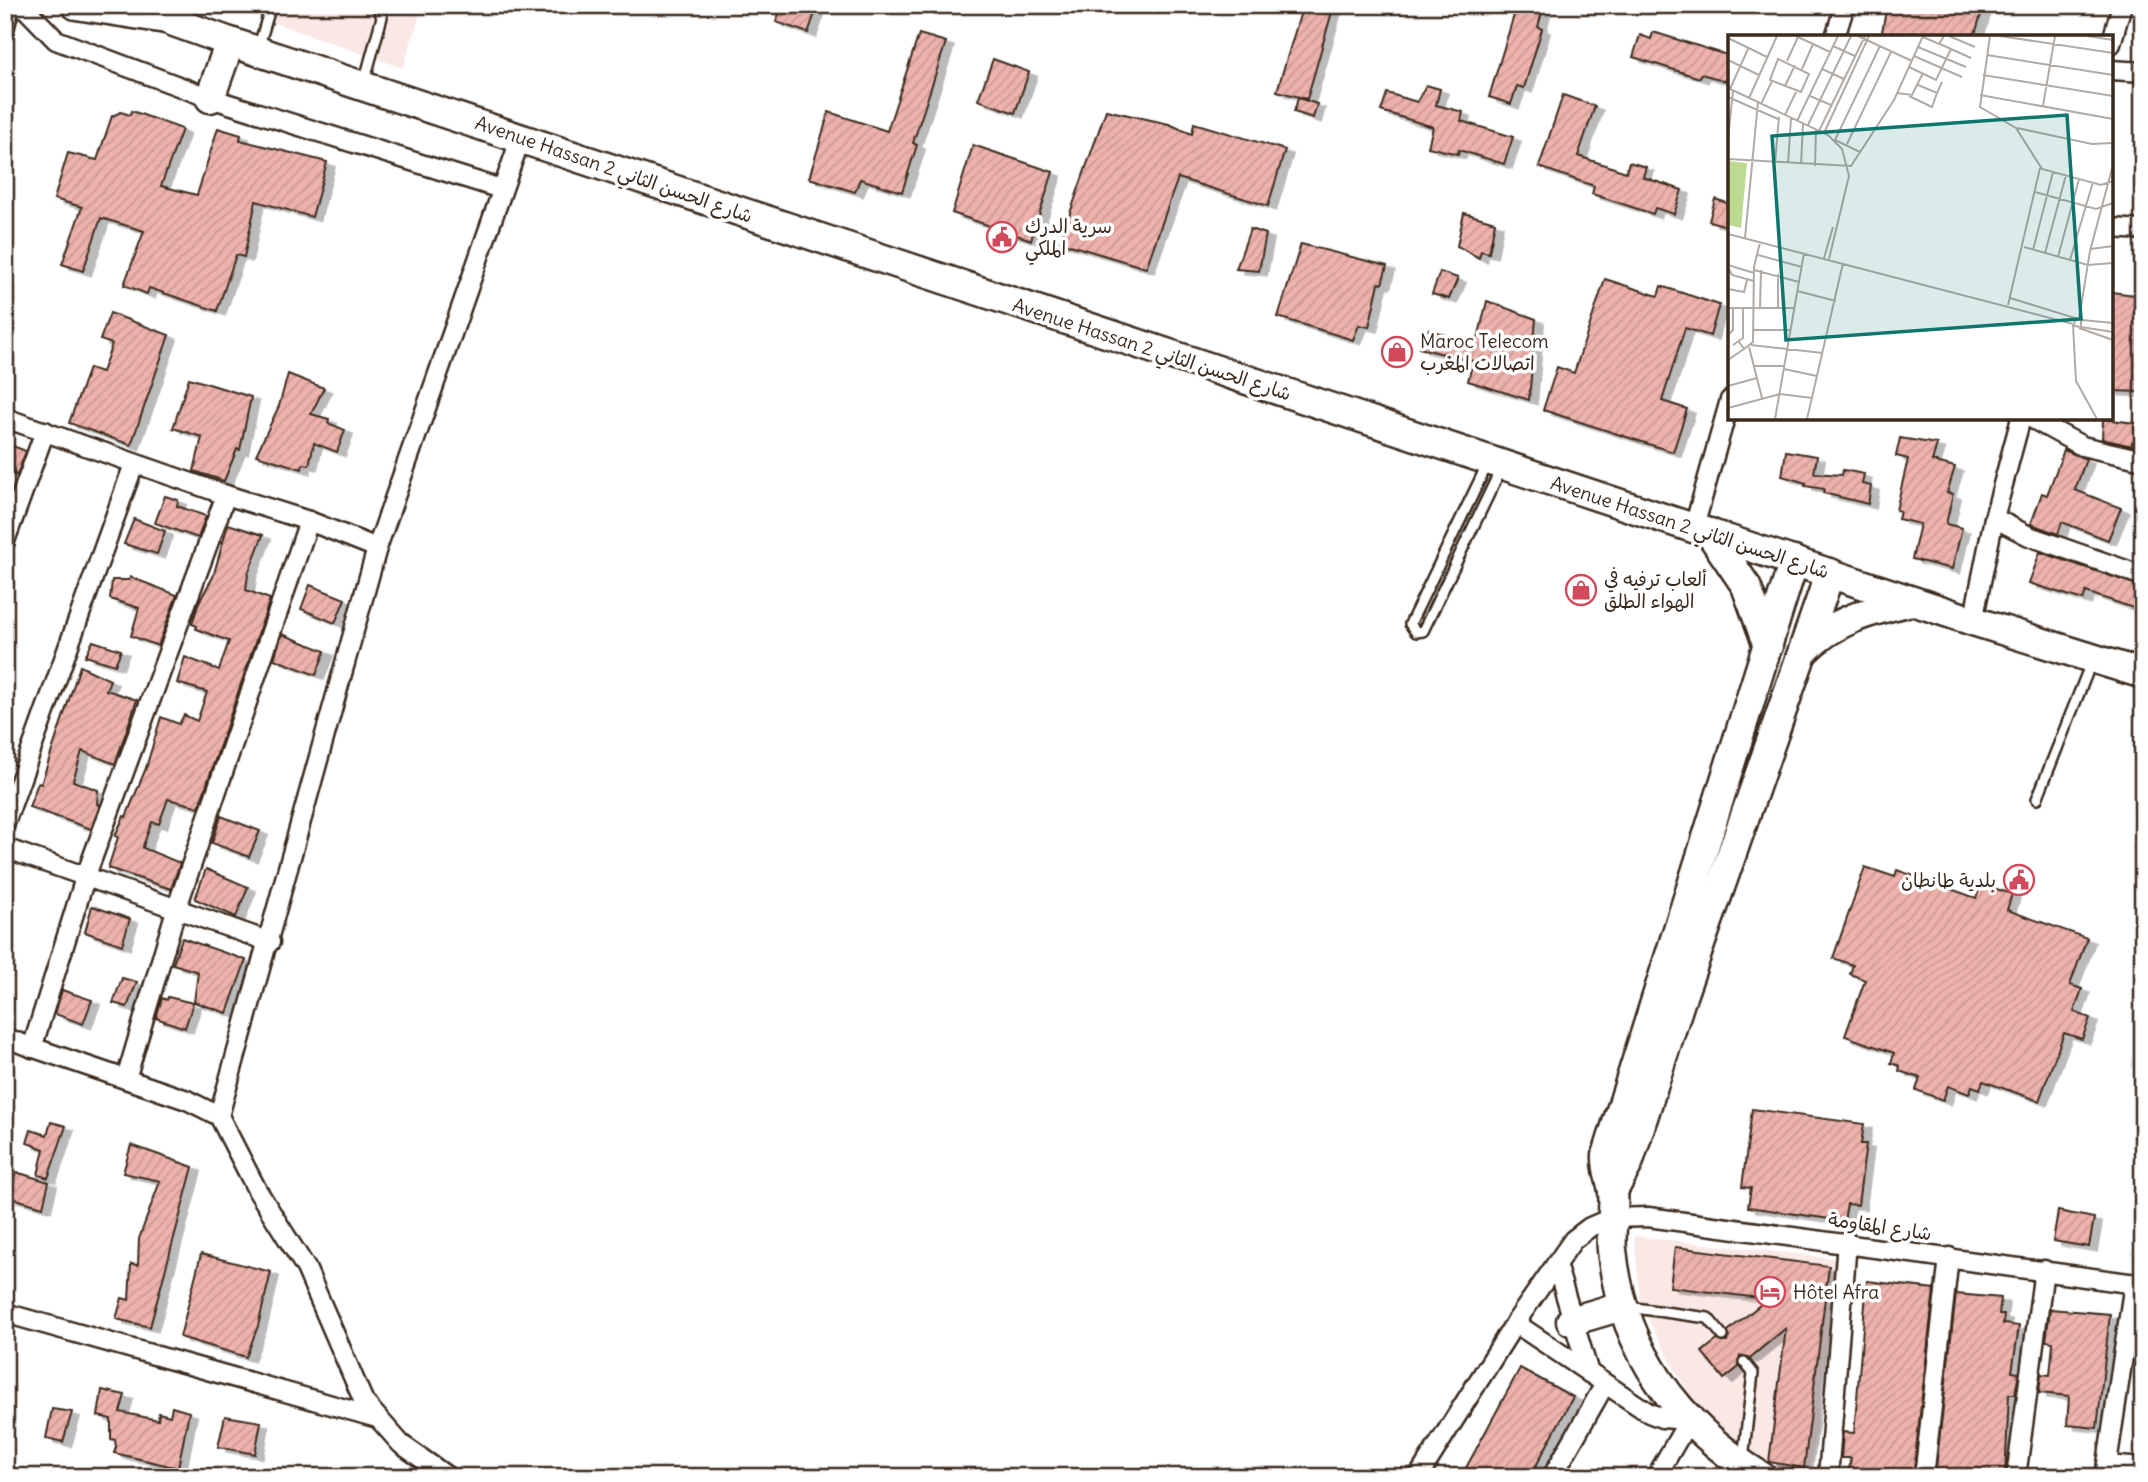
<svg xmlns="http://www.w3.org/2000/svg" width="2148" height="1482" viewBox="0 0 2148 1482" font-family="Delius,'Playpen Sans Arabic',sans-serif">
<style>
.built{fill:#fae8e6}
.building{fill:url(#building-hatch);stroke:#3b2a1e;stroke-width:2;filter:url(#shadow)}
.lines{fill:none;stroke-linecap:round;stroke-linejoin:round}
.lane-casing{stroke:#3b2a1e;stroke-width:14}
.street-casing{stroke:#3b2a1e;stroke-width:23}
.primary-casing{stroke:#3b2a1e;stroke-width:33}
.lane{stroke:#fff;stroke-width:9}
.street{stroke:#fff;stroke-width:18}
.primary{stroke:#fff;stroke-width:28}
.labels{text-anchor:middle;stroke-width:7;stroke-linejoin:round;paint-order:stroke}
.street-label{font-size:19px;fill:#3b2a1e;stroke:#fff}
.poi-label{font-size:19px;fill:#3b2a1e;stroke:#fff;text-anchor:start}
.inset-road{fill:none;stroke:#b1aaa5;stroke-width:2}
.view{fill:#0f766e;fill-opacity:0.15;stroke:#0f766e;stroke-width:3.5}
.inset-edge{fill:none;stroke:#3b2a1e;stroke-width:3.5}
</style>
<defs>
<pattern id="building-hatch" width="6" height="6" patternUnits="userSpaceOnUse" patternTransform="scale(1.75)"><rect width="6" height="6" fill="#edb2ac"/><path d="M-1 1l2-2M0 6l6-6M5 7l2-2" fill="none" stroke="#cc9994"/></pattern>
<filter id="shadow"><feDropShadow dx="8" dy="4.5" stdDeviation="0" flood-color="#0004"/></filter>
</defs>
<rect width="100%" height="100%" fill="#fff"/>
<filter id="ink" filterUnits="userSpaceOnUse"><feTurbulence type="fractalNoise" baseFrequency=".0143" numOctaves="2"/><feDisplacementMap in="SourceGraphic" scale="14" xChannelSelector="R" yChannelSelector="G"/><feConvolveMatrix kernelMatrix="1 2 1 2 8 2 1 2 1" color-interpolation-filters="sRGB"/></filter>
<g filter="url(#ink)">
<g class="built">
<path d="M224,5H423L403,68Z"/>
<path d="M1634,1236L1838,1259L1810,1477L1764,1469L1694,1404L1641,1306Z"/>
</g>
<g class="building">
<path d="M782,5H818L808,33L776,22Z"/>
<path d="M1303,5H1334L1307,99L1277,91Z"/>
<path d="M1517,5L1543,8L1538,27L1542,29L1524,88L1517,86L1511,104L1489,97Z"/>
<path d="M1887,5H1984L1974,37H1881Z"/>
<path d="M1653,32L1730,56V82L1701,74L1700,78L1633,57L1640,35L1651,39Z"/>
<path d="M919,34L946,42L913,143L917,145L902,192L860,179L855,192L809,178L829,112L887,131Z"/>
<path d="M993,59L1029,72L1015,113L978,100Z"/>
<path d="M1426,85L1440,89L1436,105L1463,112L1461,121L1513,137L1504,164L1459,150L1458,154L1428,147L1433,127L1381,111L1387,93L1417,102Z"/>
<path d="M1563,95L1595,106L1578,156L1626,172L1629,162L1646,167L1643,177L1682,190L1674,214L1655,208L1653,214L1592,194L1594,186L1539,167Z"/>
<path d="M1298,98L1317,104L1313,118L1294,112Z"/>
<path d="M1106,110L1169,124L1192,134L1194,123L1285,150L1268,206L1178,178L1146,268L1060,242Z"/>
<path d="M132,111L182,129L161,186L197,195L218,128L241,135L240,140L327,162L312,217L256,201L244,257L236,255L217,311L149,288L147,294L124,285L144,231L101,218L83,271L62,264L82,207L54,199L68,153L97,160L112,116L121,112L130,115Z"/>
<path d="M973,145L1053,172L1031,240L952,213Z"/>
<path d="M1715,199L1730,204V227L1709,221Z"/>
<path d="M1464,213L1495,222L1489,253L1481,251L1479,258L1457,246Z"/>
<path d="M1250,229L1266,234L1259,271L1236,269Z"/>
<path d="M1301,244L1387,266L1382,284L1379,283L1369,327L1359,325L1353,340L1278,317Z"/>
<path d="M1440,272L1458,278L1449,299L1432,294Z"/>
<path d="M1605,279L1658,296L1661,286L1719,305L1710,336L1685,328L1662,401L1687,409L1673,452L1543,410L1557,367L1574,373Z"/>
<path d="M2111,292L2143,296V392L2111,391Z"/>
<path d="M1487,301L1536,319L1529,400L1468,381L1473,361L1419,348L1429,329L1476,347Z"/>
<path d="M110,313L169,335L131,445L69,423L89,368L102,372L112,344L100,340Z"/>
<path d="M288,374L324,388L311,414L329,419L328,423L345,430L337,452L314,443L309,465L303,464L302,469L256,455L279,406Z"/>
<path d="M189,378L251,397L240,450L237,449L224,481L194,471L202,437L173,428Z"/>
<path d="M2103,419L2143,424V443L2132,442V446L2102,439Z"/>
<path d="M1900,438L1937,444L1932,461L1955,467L1947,493L1953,494L1946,524L1962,528L1952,569L1912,559L1920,524L1898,519L1900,511L1896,510L1908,459L1896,456Z"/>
<path d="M5,443L26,451L17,475L5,472Z"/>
<path d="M2064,450L2086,459L2075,490L2121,508L2108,540L2062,522L2058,534L2031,524L2042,493L2047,495Z"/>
<path d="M1786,451L1817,456L1814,473L1842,475L1843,470L1864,474L1862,484L1871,486L1868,504L1823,493L1824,489L1805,486L1806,483L1782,476Z"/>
<path d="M165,496L178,500L177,506L206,516L198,538L155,523Z"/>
<path d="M134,519L165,531L157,554L124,544Z"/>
<path d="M228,524L263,535L248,574L246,590L270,599L199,807L168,799L159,824L152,822L144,843L143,848L180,863L171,889L108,868L118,837L115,836L124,816L126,817L146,768L161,717L179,724L184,715L197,721L207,692L177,683L185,657L219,670L229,641L196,629L197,626L192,624L199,602L213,577Z"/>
<path d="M2040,552L2143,587L2139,610L2086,592L2083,600L2029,583Z"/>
<path d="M130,577L177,595L158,646L131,636L139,608L110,599L112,580H129Z"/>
<path d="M310,585L345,599L335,623L301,609Z"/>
<path d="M282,634L325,651L316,675L274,659Z"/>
<path d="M93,641L121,650L115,665L85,656Z"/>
<path d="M80,666L110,680L106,690L137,700L115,764L82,751L73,781L98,790L97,804L100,805L91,829L29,807L38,783L41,784Z"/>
<path d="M221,816L260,831L249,857L212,843Z"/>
<path d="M1865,867L1895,877L1897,870L1976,898L1981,884L2012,894L2007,910L2087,938L2070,985L2082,989L2074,1012L2090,1018L2082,1039L2064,1033L2039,1101L1983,1081L1980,1089L1972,1086L1969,1094L1948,1086L1943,1100L1916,1090L1920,1078L1899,1071L1900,1066L1891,1063L1894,1053L1845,1036L1865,980L1850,974L1853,965L1833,958Z"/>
<path d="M206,869L248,887L236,917L195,899Z"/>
<path d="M92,906L130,919L122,945L85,932Z"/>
<path d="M182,938L246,960L227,1013L194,1002L198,972L173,964Z"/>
<path d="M122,978L137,982L127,1007L113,1003Z"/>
<path d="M62,990L92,1000L83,1024L55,1014Z"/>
<path d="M168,997L193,1003L185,1028L156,1018L162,998L167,1000Z"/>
<path d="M1752,1109L1864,1124L1861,1144H1866L1858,1205L1847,1204L1844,1221L1748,1207L1751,1188L1742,1187Z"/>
<path d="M51,1122L66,1126L48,1178L38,1175L44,1149L27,1143L31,1130L47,1135Z"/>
<path d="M131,1145L193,1167L150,1327L116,1319L122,1298L129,1300L131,1264L138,1265L139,1239L160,1181L123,1173Z"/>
<path d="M16,1172L49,1182L43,1207L9,1197Z"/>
<path d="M2058,1211L2094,1218L2089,1247L2053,1241Z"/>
<path d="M1675,1247L1829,1266L1804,1468L1769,1462L1786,1328L1750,1358L1740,1356L1739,1367L1724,1379L1702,1352L1717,1340L1727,1342L1728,1331L1767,1299L1670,1287Z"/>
<path d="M201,1254L271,1272L258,1326L246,1357L180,1337Z"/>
<path d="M1867,1281L1934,1289L1913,1477H1848L1851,1458H1841L1843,1432L1854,1433Z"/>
<path d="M1956,1294L2001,1298L1999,1315H2004L2003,1324L2019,1326L2012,1372L2019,1373L2015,1394H2009L2005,1477H1935Z"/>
<path d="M2050,1309L2110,1314L2097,1428L2067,1425L2069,1396L2039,1393L2041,1374L2050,1375L2053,1342L2046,1341Z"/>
<path d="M1520,1368L1573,1397L1530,1477H1461Z"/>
<path d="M102,1390L125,1395L120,1412L158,1420L159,1413L170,1416L172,1407L189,1412L178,1468L114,1453L116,1447L115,1440L111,1439V1419L98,1416Z"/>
<path d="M52,1409L72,1412L63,1442L46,1438Z"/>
<path d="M225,1416L261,1422L255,1454L218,1447Z"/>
</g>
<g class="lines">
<g class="lane-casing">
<g id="lane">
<path d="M258,49L271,5"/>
<path d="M364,83L382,17L377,5"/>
<path d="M1487,465L1410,624L1416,632L1423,631L1501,469"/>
<path d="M2037,799L2091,663"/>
<path d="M1628,1307L1708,1318L1723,1336"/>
<path d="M1743,1459L1753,1373L1744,1362"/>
</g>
</g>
<g class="street-casing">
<g id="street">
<path d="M22,5L56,40L210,98L501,189"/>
<path d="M5,26L10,5"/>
<path d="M1835,37L1845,5"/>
<path d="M2111,44L2122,5"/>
<path d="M2111,70L2143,72"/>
<path d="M2111,228L2143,230"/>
<path d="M5,418L226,495L309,521L377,548"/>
<path d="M2031,418L2082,446L2143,460"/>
<path d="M1994,518L2029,536L2143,576"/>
<path d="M1694,527L1730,400"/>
<path d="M5,541L45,431"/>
<path d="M1973,621L1994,518L2021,418"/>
<path d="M5,823L134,464"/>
<path d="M5,848L270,942"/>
<path d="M5,1038L187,1100L219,1116L257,1190L306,1268L364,1402L401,1444L448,1477"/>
<path d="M32,1048L85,878L226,495"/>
<path d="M126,1079L176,910L309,521"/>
<path d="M219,1116L377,548L521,137"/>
<path d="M1556,1264L1589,1373"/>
<path d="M5,1313L374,1417"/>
<path d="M1515,1323L1649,1413L1662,1418L1689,1420L1656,1477"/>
<path d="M2107,1465L2143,1468"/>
<path d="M1418,1477L1515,1323L1573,1240L1590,1227L1611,1218L1648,1217L2143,1285"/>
<path d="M1552,1477L1605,1384"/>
<path d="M1828,1477L1847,1242"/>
<path d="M1924,1477L1949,1257"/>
<path d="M2016,1477L2044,1270"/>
<path d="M2105,1477L2134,1283"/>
</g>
</g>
<g class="primary-casing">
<g id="primary">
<path d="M76,5L160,18"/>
<path d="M140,5L163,18L230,42L1973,621L2143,674"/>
<path d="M210,98L230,42"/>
<path d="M1710,533L1746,586L1768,646"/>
<path d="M1803,652C1833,620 1870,611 1912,601"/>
<path d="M1613,1191L1628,1164L1681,999L1830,573"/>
<path d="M1571,1321L1622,1306"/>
<path d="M1762,1477C1678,1426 1622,1349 1612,1250C1610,1231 1615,1210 1613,1191C1611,1178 1606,1169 1607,1155L1794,561"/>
</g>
</g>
<use href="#lane" class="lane"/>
<use href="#street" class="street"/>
<use href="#primary" class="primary"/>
</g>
</g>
<defs>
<g id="civic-ring" transform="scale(1.575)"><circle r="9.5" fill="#fff" stroke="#d1495b" stroke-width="1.5"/><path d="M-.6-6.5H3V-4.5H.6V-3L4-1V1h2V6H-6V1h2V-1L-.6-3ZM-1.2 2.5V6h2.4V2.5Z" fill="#d1495b"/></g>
<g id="shop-ring" transform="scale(1.575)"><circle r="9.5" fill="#fff" stroke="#d1495b" stroke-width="1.5"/><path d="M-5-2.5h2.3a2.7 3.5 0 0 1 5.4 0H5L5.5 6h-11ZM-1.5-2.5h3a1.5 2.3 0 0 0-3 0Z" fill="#d1495b"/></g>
<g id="hotel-ring" transform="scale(1.575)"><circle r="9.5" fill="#fff" stroke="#d1495b" stroke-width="1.5"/><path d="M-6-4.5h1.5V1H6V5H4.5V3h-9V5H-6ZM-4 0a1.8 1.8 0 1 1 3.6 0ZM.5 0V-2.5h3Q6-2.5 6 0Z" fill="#d1495b"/></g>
</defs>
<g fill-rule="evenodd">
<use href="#civic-ring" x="1002" y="237"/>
<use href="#shop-ring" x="1397" y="352"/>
<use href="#shop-ring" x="1581" y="590"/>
<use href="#civic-ring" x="2019" y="880"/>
<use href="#hotel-ring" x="1770" y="1292"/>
</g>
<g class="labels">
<g class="street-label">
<text transform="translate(614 169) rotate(19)" y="7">Avenue Hassan 2 شارع الحسن الثاني</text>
<text transform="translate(1152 349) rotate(18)" y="7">Avenue Hassan 2 شارع الحسن الثاني</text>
<text transform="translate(1690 527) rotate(18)" y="7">Avenue Hassan 2 شارع الحسن الثاني</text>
<text transform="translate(1880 1226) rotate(8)" y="7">شارع المقاومة</text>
</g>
<g class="poi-label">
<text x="1025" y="233">سرية الدرك<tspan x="1025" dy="22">الملكي</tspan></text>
<text x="1420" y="348">Maroc Telecom<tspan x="1420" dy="22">اتصالات المغرب</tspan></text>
<text x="1604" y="586">ألعاب ترفيه في<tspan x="1604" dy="22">الهواء الطلق</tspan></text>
<text x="1996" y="887" text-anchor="end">بلدية طانطان</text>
<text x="1793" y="1299">Hôtel Afra</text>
</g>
</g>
<g transform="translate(1728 35)">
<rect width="385" height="385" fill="#fff"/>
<path d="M0,126L19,128L13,193L0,190Z" fill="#bdda92"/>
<path class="inset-road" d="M68,1L102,17M130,1L184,26M221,1L247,12M262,1L252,72L288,93L314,134L373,150L385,146M272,1L385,18M359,1L385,5M195,2L211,9L216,1M0,3L39,22M212,9L243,23M105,11L127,21M190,12L238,32M259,20L385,40M186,21L234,42M50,24L81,39L73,57L42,45ZM0,25L31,40M59,26L70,2M181,32L208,45L223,14M74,34L85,9M94,34L116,44M255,40L385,61M190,50L209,58L214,47M57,51L67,30M0,53L100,100L114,114L121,141L101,224M2,54L20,14M169,58L184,60L195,38M252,60L385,84M82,61L103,70M181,61L204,72L209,58M0,62L50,84M21,63L49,1M33,69L44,46M315,71L327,1M57,80L68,57M69,86L110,1M80,90L123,1M289,93L364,109L385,108M91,96L137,1M96,98L141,1M0,104L5,56M119,109L163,17M132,117L107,105L152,11M0,124L123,131L166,65L195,1M47,128L51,82M60,129L63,83M73,130L75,88M87,131L88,95M307,157L368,174L385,168M0,199L345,289M17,203L30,67M296,212L360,230L385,228M363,214L385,211M305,215L325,137M317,218L338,140M30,220L74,232M330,222L351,144M96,223L105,192M342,225L365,147M0,230L26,238M0,232L4,240L26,246M26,235L71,247M50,239V273M0,254L16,257L19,245M69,256L108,266M282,263L350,284M280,270L312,133M0,273H66M32,273L33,235M339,284H353V292L346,291L347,285M351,284L362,216L385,130M354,285L385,288M345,290L348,346L369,384M353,292L385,297M351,293L385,305M25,295H63M0,300L5,295V273M5,310L15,303V273M23,310L95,318M21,312L34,363M16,314L25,307L26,232L32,207M0,325L16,314L11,307M26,331H57M56,334L89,341M0,351L29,343M0,373L52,359L84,363M47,384L76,218M79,384L115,228"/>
<path class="view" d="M339,80L353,284L58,305L44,101Z"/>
<rect width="385" height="385" class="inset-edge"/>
</g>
<rect width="2148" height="1482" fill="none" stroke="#fff" stroke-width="28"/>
<rect x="14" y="14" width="2120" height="1454" fill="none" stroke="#3b2a1e" stroke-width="2.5" filter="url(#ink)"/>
</svg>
